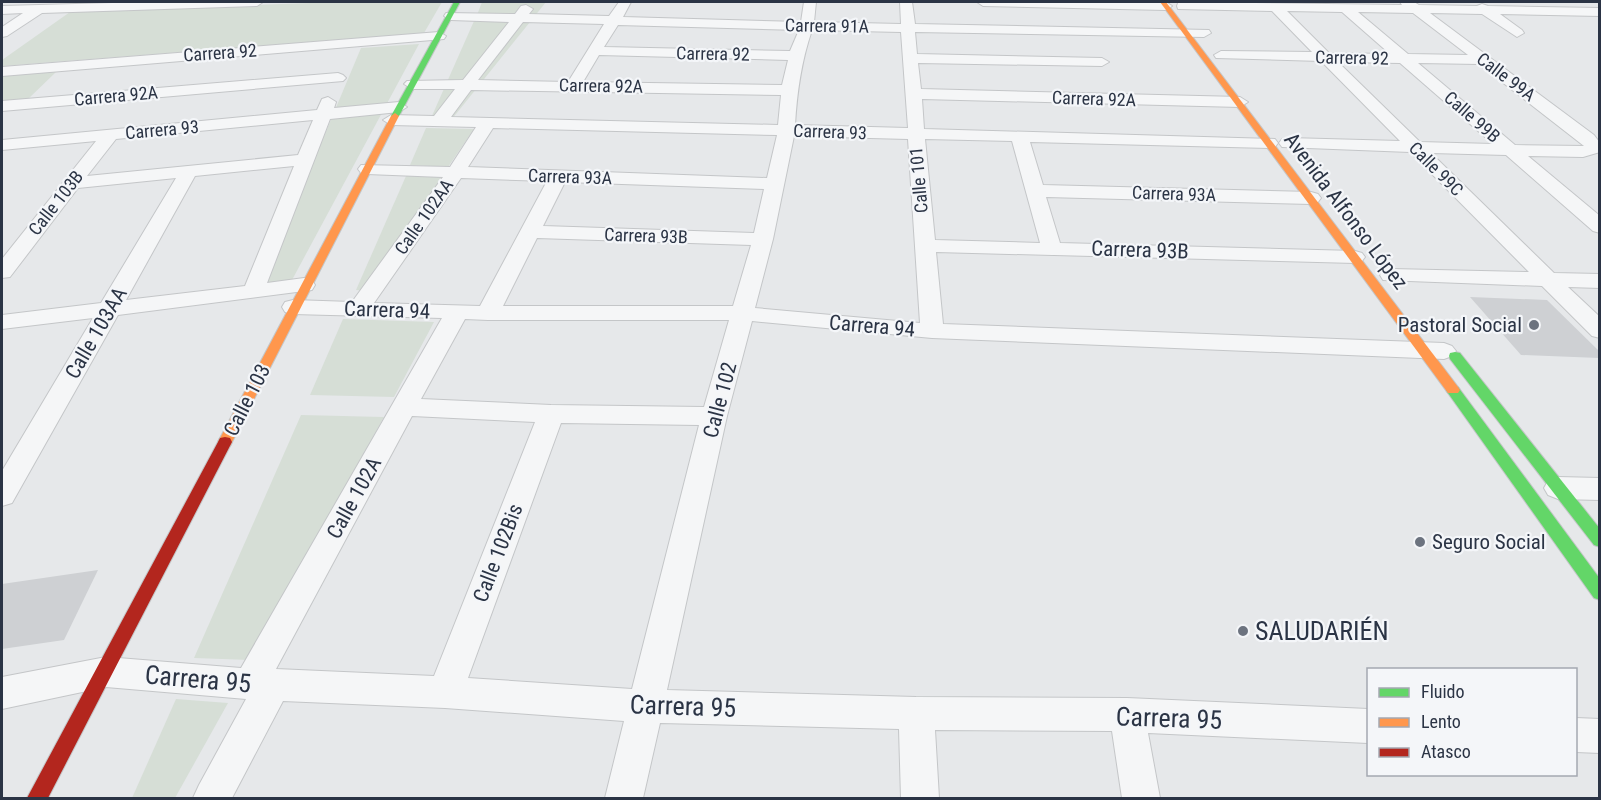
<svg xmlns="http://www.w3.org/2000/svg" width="1601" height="800" viewBox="0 0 1601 800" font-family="'Roboto Condensed',sans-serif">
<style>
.green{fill:#d6ded6}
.building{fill:#ced0d3}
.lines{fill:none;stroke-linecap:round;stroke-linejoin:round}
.street-casing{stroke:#c4c6c8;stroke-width:2}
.fast-casing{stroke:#c4c6c8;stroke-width:2}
.slow-casing{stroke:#c4c6c8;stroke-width:2}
.jam-casing{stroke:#c4c6c8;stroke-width:2}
.street{fill:#f5f6f7;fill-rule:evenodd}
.fast{fill:#63d668;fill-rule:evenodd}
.slow{fill:#ff974d;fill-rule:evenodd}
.jam{fill:#b3261e;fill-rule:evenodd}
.poi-dot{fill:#6c737f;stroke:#f4f6f9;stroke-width:2}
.labels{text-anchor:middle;stroke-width:4.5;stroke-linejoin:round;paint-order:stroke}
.far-street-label{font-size:18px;fill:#2b3445;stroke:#f4f6f9}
.street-label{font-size:21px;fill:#2b3445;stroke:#f4f6f9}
.poi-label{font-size:21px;fill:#2b3445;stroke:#f4f6f9;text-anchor:end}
.near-poi-label{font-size:26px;fill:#2b3445;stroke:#f4f6f9;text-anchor:start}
.near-street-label{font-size:26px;fill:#2b3445;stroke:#f4f6f9}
</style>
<rect width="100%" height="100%" fill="#e6e8ea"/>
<g class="green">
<path d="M337,2H442L424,33L2,66V60L70,12Z"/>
<path d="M482,2H546L534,17L477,15Z"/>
<path d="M474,21L530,22L452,119L431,118Z"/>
<path d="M419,44L292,280L262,284L361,48Z"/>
<path d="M56,72L27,100L2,102V76Z"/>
<path d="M426,128L474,129L448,167L410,165Z"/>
<path d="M406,176L442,177L367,291L356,290Z"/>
<path d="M343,319L434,322L394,397L310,395Z"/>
<path d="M301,415L384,417L250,660L194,658Z"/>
<path d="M176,699L228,703L175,798H132Z"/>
</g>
<g class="building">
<path d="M1470,297L1547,300L1599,351V358L1521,355Z"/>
<path d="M98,570L64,640L2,649V584Z"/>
</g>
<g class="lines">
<g class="street-casing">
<g id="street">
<path d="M149,2H263L257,6L42,13L7,36L2,37V27L23,13L2,14V6Z"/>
<path d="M619,2H631L623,17L801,22L804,2H816L814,22L901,24L900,2H912L915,24L1209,30L1211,33L1204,37L915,32L917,54L1102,58L1109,62L1102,66L918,63L921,89L1240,97L1248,102L1240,107L922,99L924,129L1275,139L1278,143L1275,147L1269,148L1030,142L1043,185L1311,192L1318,194L1321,198L1318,202L1311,204L1046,197L1060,243L1355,251L1362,253L1365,257L1362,261L1355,263L936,252L943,324L1444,343L1452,346L1456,351L1452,356L1444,359L932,338L752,321L727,416L667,690L916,697L1127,698L1368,709V743L1148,733L1160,798H1122L1112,731L935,730L939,798H901L899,729L660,723L643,798H605L624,721L445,708L283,701L232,798H193L199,785L246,699L106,687L2,709V677L106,657L241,668L442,318L293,314L285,312L282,307L285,302L293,300L352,302L443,177L367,174L361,173L358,169L361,165L450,167L476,127L391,125L383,120L391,115L434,116L455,89H412L404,84L407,81L463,80L509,22L451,20L444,16L446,13L515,14L521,6L526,5L533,9L529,14L609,16ZM523,22L604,24L568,82L478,80ZM618,25L799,30L790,51L604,47ZM812,30L901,32L908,128L795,125C797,92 801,62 812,30ZM599,55L788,60L782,85L583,82ZM471,90L781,95L778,125L451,117ZM493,128L777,135L767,178L468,167ZM794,136L908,139L920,323L755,308L773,239ZM925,139L1012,141L1040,243L935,240ZM461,178L547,181L480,306L374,303ZM565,182L764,189L754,233L543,226ZM537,238L751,245L733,306H503ZM465,319L488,320H729L704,407L551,405L421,399ZM412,416L535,422L434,676L276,669ZM561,423L699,425L632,689L468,678Z"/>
<path d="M977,2H1166L1172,6L1166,10L983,6Z"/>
<path d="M1183,2L1402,5L1400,2H1414L1419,5L1477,6L1482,4L1488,6L1600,8V16L1500,14L1522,30L1524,33L1517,37L1482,14L1430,13L1594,135L1600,143V152L1583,157L1528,156L1600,216V233L1593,231L1506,155L1431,153L1554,273L1600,274V288L1568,287L1600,317V338L1592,336L1542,286L1383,280L1380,275L1383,270L1391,269L1529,272L1410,152L1282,147L1279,143L1282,139L1288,138L1400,141L1321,61L1216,58L1214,55L1221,51L1312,52L1272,11L1178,9L1177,6L1178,3ZM1287,11L1342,12L1390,54L1329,53ZM1358,12L1413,13L1468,55L1408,54ZM1338,62L1400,63L1493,144L1420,142ZM1418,63L1479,64L1584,146L1515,145Z"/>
<path d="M439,32L446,36L444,39L2,76V67Z"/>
<path d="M338,73L343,75L346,78L343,81L2,111V101Z"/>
<path d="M328,97L336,102L334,108L399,102L407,107L399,112L330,119L267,283L304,278L312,280L315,285L312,290L118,315L12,503L2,506V471L93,318L2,329V315L101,303L176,178L78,188L10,277L2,278V259L96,141L2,150V140L317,110L322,99ZM313,120L298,155L87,176L116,139ZM294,166L245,286L126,300L195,176Z"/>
<path d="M1558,477L1600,478V500L1558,499L1548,495L1544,488L1548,481Z"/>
<path d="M1576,718L1600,719V753L1576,752Z"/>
</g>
</g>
<g class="fast-casing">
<g id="fast">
<path d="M454,2H460L399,116L392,118L391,116Z"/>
<path d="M1455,352L1460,353L1600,529V547L1594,545L1450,359L1449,356L1450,353Z"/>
<path d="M1453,386L1458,387L1600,579V600L1594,598L1448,393L1446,390Z"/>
</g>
</g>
<g class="slow-casing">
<g id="slow">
<path d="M1160,2H1166L1458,387L1460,390L1458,393H1448Z"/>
<path d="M395,113L399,116L232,442L230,446H220L218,442L391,116Z"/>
</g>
</g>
<g class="jam-casing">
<path id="jam" d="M225,437L230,438L232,442L48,798H27L218,442L220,438Z"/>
</g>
<use href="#street" class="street"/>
<use href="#fast" class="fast"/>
<use href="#slow" class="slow"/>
<use href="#jam" class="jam"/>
</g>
<g class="poi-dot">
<circle cx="1534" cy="325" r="6"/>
<circle cx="1420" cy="542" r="6"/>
<circle cx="1243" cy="631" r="6"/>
</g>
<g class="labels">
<g class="far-street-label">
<text transform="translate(827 26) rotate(1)" y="6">Carrera 91A</text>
<text transform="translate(220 53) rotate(-4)" y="6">Carrera 92</text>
<text transform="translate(713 54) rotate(1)" y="6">Carrera 92</text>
<text transform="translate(1352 58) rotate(1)" y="6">Carrera 92</text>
<text transform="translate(1506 77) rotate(37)" y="6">Calle 99A</text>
<text transform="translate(601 86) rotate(1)" y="6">Carrera 92A</text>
<text transform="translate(116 96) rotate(-5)" y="6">Carrera 92A</text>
<text transform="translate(1094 99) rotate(2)" y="6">Carrera 92A</text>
<text transform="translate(1472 117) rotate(41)" y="6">Calle 99B</text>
<text transform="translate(162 130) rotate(-5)" y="6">Carrera 93</text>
<text transform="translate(830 132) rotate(2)" y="6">Carrera 93</text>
<text transform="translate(1436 169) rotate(45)" y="6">Calle 99C</text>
<text transform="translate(570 177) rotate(2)" y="6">Carrera 93A</text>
<text transform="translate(919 180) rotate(-95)" y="6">Calle 101</text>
<text transform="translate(1174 194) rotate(2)" y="6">Carrera 93A</text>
<text transform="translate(56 203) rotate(-52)" y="6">Calle 103B</text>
<text transform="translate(424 217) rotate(-55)" y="6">Calle 102AA</text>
<text transform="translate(646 236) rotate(2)" y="6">Carrera 93B</text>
</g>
<g class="street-label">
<text transform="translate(1346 211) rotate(53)" y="7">Avenida Alfonso López</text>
<text transform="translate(1140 250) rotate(2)" y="7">Carrera 93B</text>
<text transform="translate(387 310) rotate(2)" y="7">Carrera 94</text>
<text transform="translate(872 326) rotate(5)" y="7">Carrera 94</text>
<text transform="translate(96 333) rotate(-60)" y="7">Calle 103AA</text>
<text transform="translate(247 400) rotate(-63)" y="7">Calle 103</text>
<text transform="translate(720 400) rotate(-75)" y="7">Calle 102</text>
<text transform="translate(354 498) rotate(-61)" y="7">Calle 102A</text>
<text transform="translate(498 553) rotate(-69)" y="7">Calle 102Bis</text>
</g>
<g class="poi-label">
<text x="1522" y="332">Pastoral Social</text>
<text x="1432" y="549" text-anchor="start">Seguro Social</text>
</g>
<g class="near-poi-label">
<text x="1255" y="640">SALUDARIÉN</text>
</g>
<g class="near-street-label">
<text transform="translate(198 679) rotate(5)" y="9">Carrera 95</text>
<text transform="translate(683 706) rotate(2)" y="9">Carrera 95</text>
<text transform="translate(1169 718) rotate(2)" y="9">Carrera 95</text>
</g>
</g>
<rect width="1601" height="800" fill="none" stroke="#2b3445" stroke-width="6"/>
<rect x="1367" y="668" width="210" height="108" fill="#f4f6f9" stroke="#a4a8b1" stroke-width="1.5"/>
<rect x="1379" y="688" width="30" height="9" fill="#63d668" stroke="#a4a8b1" stroke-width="1.5"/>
<text x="1421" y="698" font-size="18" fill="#2b3445">Fluido</text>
<rect x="1379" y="718" width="30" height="9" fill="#ff974d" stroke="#a4a8b1" stroke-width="1.5"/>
<text x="1421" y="728" font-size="18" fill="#2b3445">Lento</text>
<rect x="1379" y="748" width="30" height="9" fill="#b3261e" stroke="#a4a8b1" stroke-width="1.5"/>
<text x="1421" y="758" font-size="18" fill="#2b3445">Atasco</text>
</svg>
